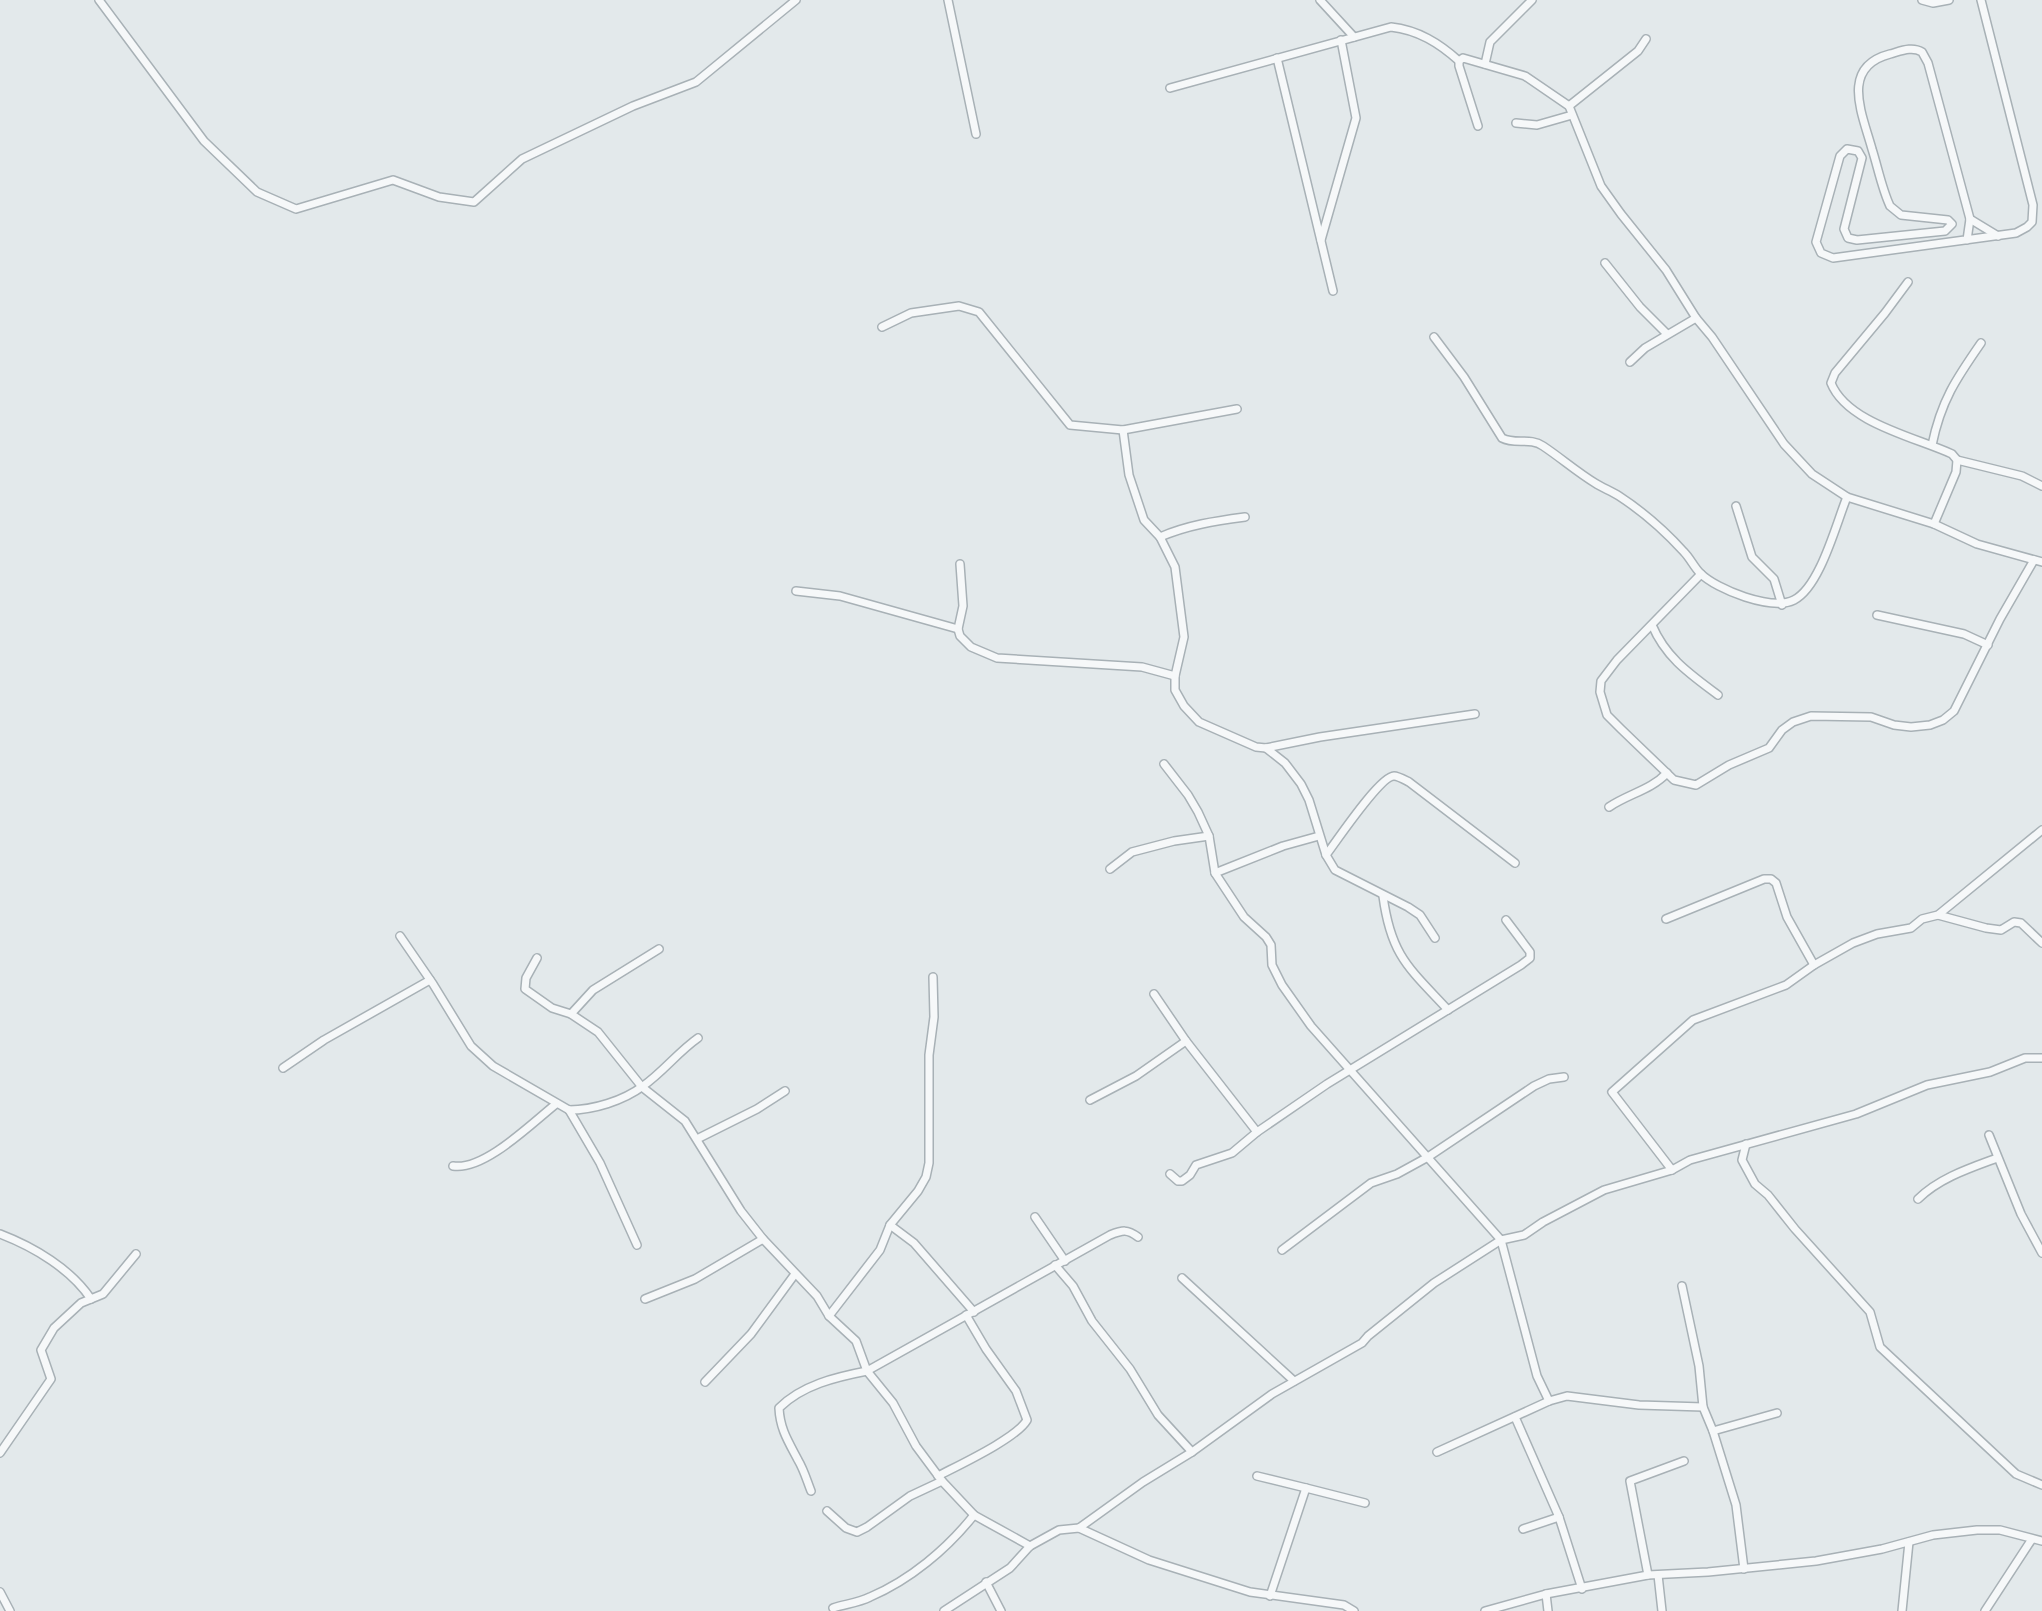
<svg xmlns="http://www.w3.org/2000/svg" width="2042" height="1611" viewBox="0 0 2042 1611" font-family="'DejaVu Sans',sans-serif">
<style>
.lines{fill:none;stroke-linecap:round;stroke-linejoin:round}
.street-casing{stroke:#a8b1b6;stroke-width:10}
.street{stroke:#f6f8f9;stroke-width:7}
</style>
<rect width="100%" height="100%" fill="#e3e9eb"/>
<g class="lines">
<g class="street-casing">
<g id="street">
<path d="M99,0L204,141L257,192L296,209L393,180L439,197L474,202L522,159L633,106L696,82L796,0"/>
<path d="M948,0L976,134"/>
<path d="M1320,0L1354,37"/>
<path d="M1922,0L1933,3L1949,0"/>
<path d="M1277,58L1333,291"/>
<path d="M1485,64L1490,42L1532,0"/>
<path d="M1170,88L1391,27C1418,30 1439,43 1459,61"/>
<path d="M1569,106L1638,51L1646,39"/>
<path d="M1516,123L1537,125L1572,115"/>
<path d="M1478,126L1459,66V61L1463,58L1525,76L1569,106L1601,186L1621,214L1666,270L1696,318L1712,337L1784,444L1812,474L1847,497L1934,524L1977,544L2042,562"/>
<path d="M1970,219L1998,236"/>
<path d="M1321,240L1356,118L1341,40"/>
<path d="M1967,240L1970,219L1928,63L1922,52C1912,46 1901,51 1890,54C1840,67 1862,113 1872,149C1878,168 1882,189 1890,206L1901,215L1948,220L1952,224L1945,231L1857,240L1848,238L1844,229L1862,158L1858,151L1847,149L1840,156L1816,242L1821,253L1833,258L2016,233L2027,227L2032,222L2033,205L1981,0"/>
<path d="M1605,263L1640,307L1667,334"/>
<path d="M1908,282L1885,313L1835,373L1831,383C1847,423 1915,437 1952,454L1957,460L1956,472L1934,524"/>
<path d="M882,327L911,313L959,306L979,312L1070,425L1123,430L1237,409"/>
<path d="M1434,337L1464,377L1502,438C1515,445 1530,437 1543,446C1561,458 1577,472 1595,483C1603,488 1611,491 1619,496C1642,511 1665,531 1684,552C1690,558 1694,567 1700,573C1717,590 1772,611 1794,600C1820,587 1836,524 1847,497"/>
<path d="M1630,362L1645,348L1696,318"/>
<path d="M1123,430L1129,475L1144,520L1160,537L1175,567L1184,637L1175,676V690L1184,706L1199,722L1256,747L1266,748L1320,737L1475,714"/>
<path d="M1932,445C1941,401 1956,379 1981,343"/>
<path d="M1957,460L2022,476L2042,486"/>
<path d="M1736,506L1752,557L1774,579L1782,605"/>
<path d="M1160,537C1188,525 1215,521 1245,517"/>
<path d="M960,564L963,606L958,629L960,636L971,647L997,658L1142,667L1175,676"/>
<path d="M1701,574L1617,660L1601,681L1600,692L1607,715L1621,729L1674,780L1696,785L1729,765L1769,748L1782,730L1793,722L1811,716L1871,717L1894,725L1911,727L1930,725L1943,720L1954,711L2000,619L2034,560"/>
<path d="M796,591L840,596L958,629"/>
<path d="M1877,615L1964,634L1988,645"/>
<path d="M1652,625C1666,658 1690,674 1718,695"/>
<path d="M1266,748L1285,763L1301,784L1309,800L1326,855L1335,870L1408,907L1420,915L1435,938"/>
<path d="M1164,764L1188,795L1198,812L1209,836L1215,873L1244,917L1266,937L1271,945L1272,965L1282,985L1311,1026L1501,1240L1537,1376L1549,1401"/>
<path d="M1609,807C1628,794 1651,790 1667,773"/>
<path d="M1326,855C1336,842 1380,776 1394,776C1398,776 1405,780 1409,782L1515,863"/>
<path d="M1110,869L1132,852L1174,841L1209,836"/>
<path d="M1215,873L1283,846L1319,836"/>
<path d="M1383,896C1391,956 1409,968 1448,1010"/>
<path d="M1938,915L1986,928L2001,930L2014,922L2021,923L2042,943"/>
<path d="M1666,919L1764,879H1771L1776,883L1787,917L1814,965"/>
<path d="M400,936L433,984L471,1046L493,1066L569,1110C593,1110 623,1101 643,1086C663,1072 678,1052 698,1038"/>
<path d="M537,958L526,978L525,989L552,1008L571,1014L598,1032L642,1087L685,1121L741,1211L763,1239L817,1296L829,1316L856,1341L867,1371L893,1403L916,1446L942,1481L974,1515L1030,1546"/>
<path d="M1154,994L1186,1041L1257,1132"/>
<path d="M571,1014L593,990L659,949"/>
<path d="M283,1068L324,1040L430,980"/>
<path d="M1090,1100L1136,1076L1186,1041"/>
<path d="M569,1110L600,1163L637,1245"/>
<path d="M1989,1135L2021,1214L2042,1253"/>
<path d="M697,1139L757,1109L785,1091"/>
<path d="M1746,1144L1742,1160L1755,1184L1768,1195L1795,1229L1870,1312L1880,1347L2016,1474L2042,1485"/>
<path d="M453,1166C484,1171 532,1123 556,1104"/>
<path d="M1672,1170L1612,1092L1693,1020L1786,985L1814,965L1853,943L1877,934L1911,928L1922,919L1938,915L2042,830"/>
<path d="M1170,1174L1178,1181H1182L1190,1175L1196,1165L1232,1153L1257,1132L1327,1084L1521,965L1530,958V952L1506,920"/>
<path d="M1918,1199C1939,1178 1970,1168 1997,1158"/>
<path d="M1035,1217L1065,1261"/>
<path d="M890,1225L914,1243L974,1312"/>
<path d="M0,1234C34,1247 71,1269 91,1299"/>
<path d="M1282,1250L1371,1183L1397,1174L1428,1157L1534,1086L1549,1079L1564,1077"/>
<path d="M1055,1265L1073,1286L1092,1321L1130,1369L1158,1415L1192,1452"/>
<path d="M1182,1278L1294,1381"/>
<path d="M1682,1286L1699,1366L1703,1407L1713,1431L1736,1505L1744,1569"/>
<path d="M645,1299L695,1279L763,1239"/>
<path d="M829,1316L880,1250L890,1225L918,1191L926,1177L929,1163V1055L934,1017L933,977"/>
<path d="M705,1382L751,1334L795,1274"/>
<path d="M1515,1417L1559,1517"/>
<path d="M1713,1431L1777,1413"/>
<path d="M1437,1452L1549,1401L1567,1396L1639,1405L1703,1407"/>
<path d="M0,1453L51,1379L41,1350L54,1328L81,1303L103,1294L136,1254"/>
<path d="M938,1476C959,1465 1017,1438 1027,1420L1016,1391L986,1349L966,1315"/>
<path d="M1257,1476L1306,1488"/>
<path d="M811,1491C807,1481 804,1470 798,1460C788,1441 780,1429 779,1408C802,1385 836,1377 867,1371L1110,1235C1123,1230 1127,1229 1138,1237"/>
<path d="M827,1511L846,1528L857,1532L867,1527L910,1496L942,1481"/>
<path d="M1079,1528L1149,1560L1250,1592L1344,1605L1354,1611"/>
<path d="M1523,1529L1559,1517L1582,1589"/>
<path d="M1648,1575L1630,1481L1684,1461"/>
<path d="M1658,1575L1662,1611"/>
<path d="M986,1582L1001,1611"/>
<path d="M0,1592L10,1611"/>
<path d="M1546,1594L1548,1611"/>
<path d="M1270,1596L1306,1488L1365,1503"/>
<path d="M833,1608C845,1604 858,1603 870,1597C910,1580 947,1549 974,1515"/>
<path d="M944,1611L1010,1568L1030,1546L1059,1530L1079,1528L1143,1482L1192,1452L1272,1394L1362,1343L1368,1336L1434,1283L1501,1240L1524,1235L1543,1222L1604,1190L1672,1170L1690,1160L1856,1114L1927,1085L1990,1072L2025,1058H2042"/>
<path d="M1485,1611L1546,1594L1648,1575L1708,1572L1816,1561L1882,1549L1933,1535L1977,1530H2000L2042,1541"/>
<path d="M1902,1611L1909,1542"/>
<path d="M1985,1611L2032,1539"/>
</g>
</g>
<use href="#street" class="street"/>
</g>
</svg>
